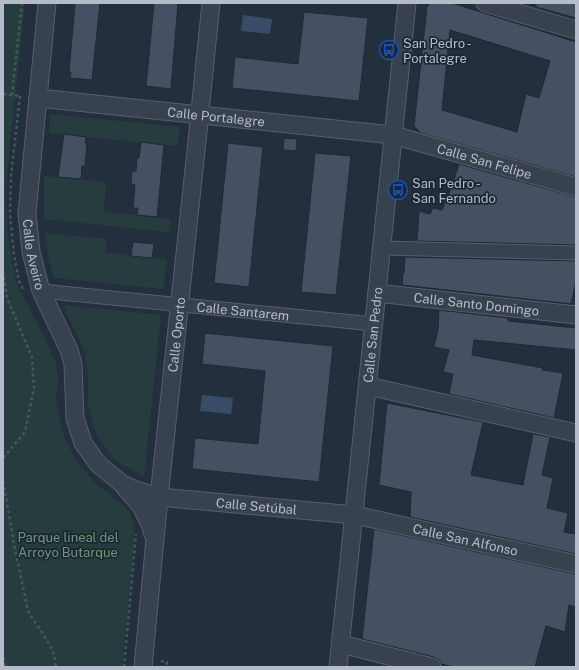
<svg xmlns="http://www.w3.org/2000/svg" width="579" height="670" viewBox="0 0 579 670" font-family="'Public Sans',sans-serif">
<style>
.green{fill:#263c3f}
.water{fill:#394c67}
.building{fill:#455162;stroke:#1f2835;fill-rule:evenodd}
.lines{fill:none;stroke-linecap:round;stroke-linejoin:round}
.pedestrian-casing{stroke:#565f6c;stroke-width:15}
.minor-casing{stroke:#565f6c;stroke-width:19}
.path{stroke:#44595c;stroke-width:2.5;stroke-dasharray:3 3;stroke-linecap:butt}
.pedestrian{stroke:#38414e;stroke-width:13}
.minor{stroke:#38414e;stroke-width:17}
.labels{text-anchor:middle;stroke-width:3.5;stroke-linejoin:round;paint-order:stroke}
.poi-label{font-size:13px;fill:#b4bcc9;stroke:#1d2633;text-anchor:start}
.street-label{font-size:13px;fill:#b4bcc9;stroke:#1d2633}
.park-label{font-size:13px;fill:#6b9a76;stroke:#1d2633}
</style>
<rect width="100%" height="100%" fill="#242f3e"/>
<g class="green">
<path d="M3,3H25L6,185L7,230L16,282L49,347L56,364L58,380L56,400L60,420L65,439L78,463L95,483L121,503L129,512L134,523V543L122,667H3Z"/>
<path d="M50,114L180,127L178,146L49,133Z"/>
<path d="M44,176L106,182L104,212L171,219L169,232L44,219Z"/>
<path d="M45,233L107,239L106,253L167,260L163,289L54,278L48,256Z"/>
<path d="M63,305L161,315L144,477L115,460L97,436L91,419L88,405V378L85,352Z"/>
</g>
<g class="water">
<path d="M243,15L272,19L270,34L241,31Z"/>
<path d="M202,395L233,398L231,414L200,411Z"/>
</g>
<g class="building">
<path d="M75,3H100L92,80L70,78L71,72H69Z"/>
<path d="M154,3H178L171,89L146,86Z"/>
<path d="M430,3H452L576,42V177L421,133L414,126L427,7ZM450,30L550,61L539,98L526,94L517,132L442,110Z"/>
<path d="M536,3H576V18L536,7Z"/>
<path d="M304,12L368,18L359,101L232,88L235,57L298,64Z"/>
<path d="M64,134L86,137L85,143H87L85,166H82L81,179L58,177Z"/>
<path d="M284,138L297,139L296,151L283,150Z"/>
<path d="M141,142L164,145L157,217L137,215L138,208H133L135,185L131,184L132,171H136L137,158H139Z"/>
<path d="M228,143L263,147L249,287L214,283Z"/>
<path d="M315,153L351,156L336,295L301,292Z"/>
<path d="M459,164L576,197V245L417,241L419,211L430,214L433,208L442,210L452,186Z"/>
<path d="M133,242L154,244L152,258L131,256Z"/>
<path d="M405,257L576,261V281L571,304L402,285L403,273H404Z"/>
<path d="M439,310L508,318V321L576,328V350L474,340L472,355L543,368L542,370L563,373L554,418L449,394L453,374L443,372L449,350L434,347L438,330Z"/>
<path d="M205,333L333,346L319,482L192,469L195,438L258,444L265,371L202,364Z"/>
<path d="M387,403L483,422L471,475L523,485L533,434L550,437L542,475L553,478L547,508L568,513L564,532L576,534V554L410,517L411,492L379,485Z"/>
<path d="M374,529L576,574V607L569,605L565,632L546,626L535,667H454L441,664L439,660L434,657L362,639Z"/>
</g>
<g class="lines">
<g class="pedestrian-casing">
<g id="pedestrian">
<path d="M382,248L576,253"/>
<path id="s1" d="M41,291L374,324"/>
</g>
</g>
<g class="minor-casing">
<g id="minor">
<path id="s2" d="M47,3L27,213L31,252L41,291L69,350L73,364L75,418L83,443L98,464L121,483L141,506L150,524L153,534"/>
<path d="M485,3L576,30"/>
<path id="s3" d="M38,98L393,135L576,187"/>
<path id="s4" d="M377,293L576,315"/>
<path d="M368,386L576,433"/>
<path id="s5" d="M125,485L133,489L159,497L355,515L576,564"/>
<path d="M341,644L432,667"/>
<path id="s6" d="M143,667L159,497L197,141L211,3"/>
<path id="s7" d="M338,667L407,3"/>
</g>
</g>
<g class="path">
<path d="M3,94L20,96"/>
<path d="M12,95L22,3"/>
<path d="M20,96L11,176L10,215L14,255L19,281L24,291"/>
<path d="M3,271L7,298L32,357L34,388L25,432L3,458"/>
<path d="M3,481L15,549L28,611L53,650L56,667"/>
<path d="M3,657L6,667"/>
<path d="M161,661L167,662L166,667"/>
<path d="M124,667L136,534"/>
</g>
<use href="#pedestrian" class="pedestrian"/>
<use href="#minor" class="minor"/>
</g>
<defs>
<g id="bus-ring" transform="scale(1)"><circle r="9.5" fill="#1d2633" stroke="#1a4fb4" stroke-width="1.5"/><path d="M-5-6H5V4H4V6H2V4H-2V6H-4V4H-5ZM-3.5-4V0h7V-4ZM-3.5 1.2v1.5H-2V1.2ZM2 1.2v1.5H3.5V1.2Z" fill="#1a4fb4"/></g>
</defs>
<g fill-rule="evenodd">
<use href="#bus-ring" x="389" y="50"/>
<use href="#bus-ring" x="398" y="190"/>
</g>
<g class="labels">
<g class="poi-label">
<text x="403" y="48">San Pedro -<tspan x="403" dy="15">Portalegre</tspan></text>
<text x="412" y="188">San Pedro -<tspan x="412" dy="15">San Fernando</tspan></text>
</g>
<g class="street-label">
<text dy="5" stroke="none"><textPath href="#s3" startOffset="179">Calle Portalegre</textPath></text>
<text dy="5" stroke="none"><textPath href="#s3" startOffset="452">Calle San Felipe</textPath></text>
<text dy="5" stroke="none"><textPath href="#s2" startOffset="253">Calle Aveiro</textPath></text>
<text dy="5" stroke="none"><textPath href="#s4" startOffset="100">Calle Santo Domingo</textPath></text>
<text dy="5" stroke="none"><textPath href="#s1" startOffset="203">Calle Santarem</textPath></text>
<text dy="5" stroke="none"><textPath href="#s6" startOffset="334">Calle Oporto</textPath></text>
<text dy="5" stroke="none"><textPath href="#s7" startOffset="334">Calle San Pedro</textPath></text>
<text dy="5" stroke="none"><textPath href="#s5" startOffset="134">Calle Setúbal</textPath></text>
<text dy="5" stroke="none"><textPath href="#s5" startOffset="346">Calle San Alfonso</textPath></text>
</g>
<g class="park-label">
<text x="68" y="542">Parque lineal del<tspan x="68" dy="15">Arroyo Butarque</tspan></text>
</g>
</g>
<rect width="579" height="670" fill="none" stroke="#b4bcc9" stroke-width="8"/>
</svg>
